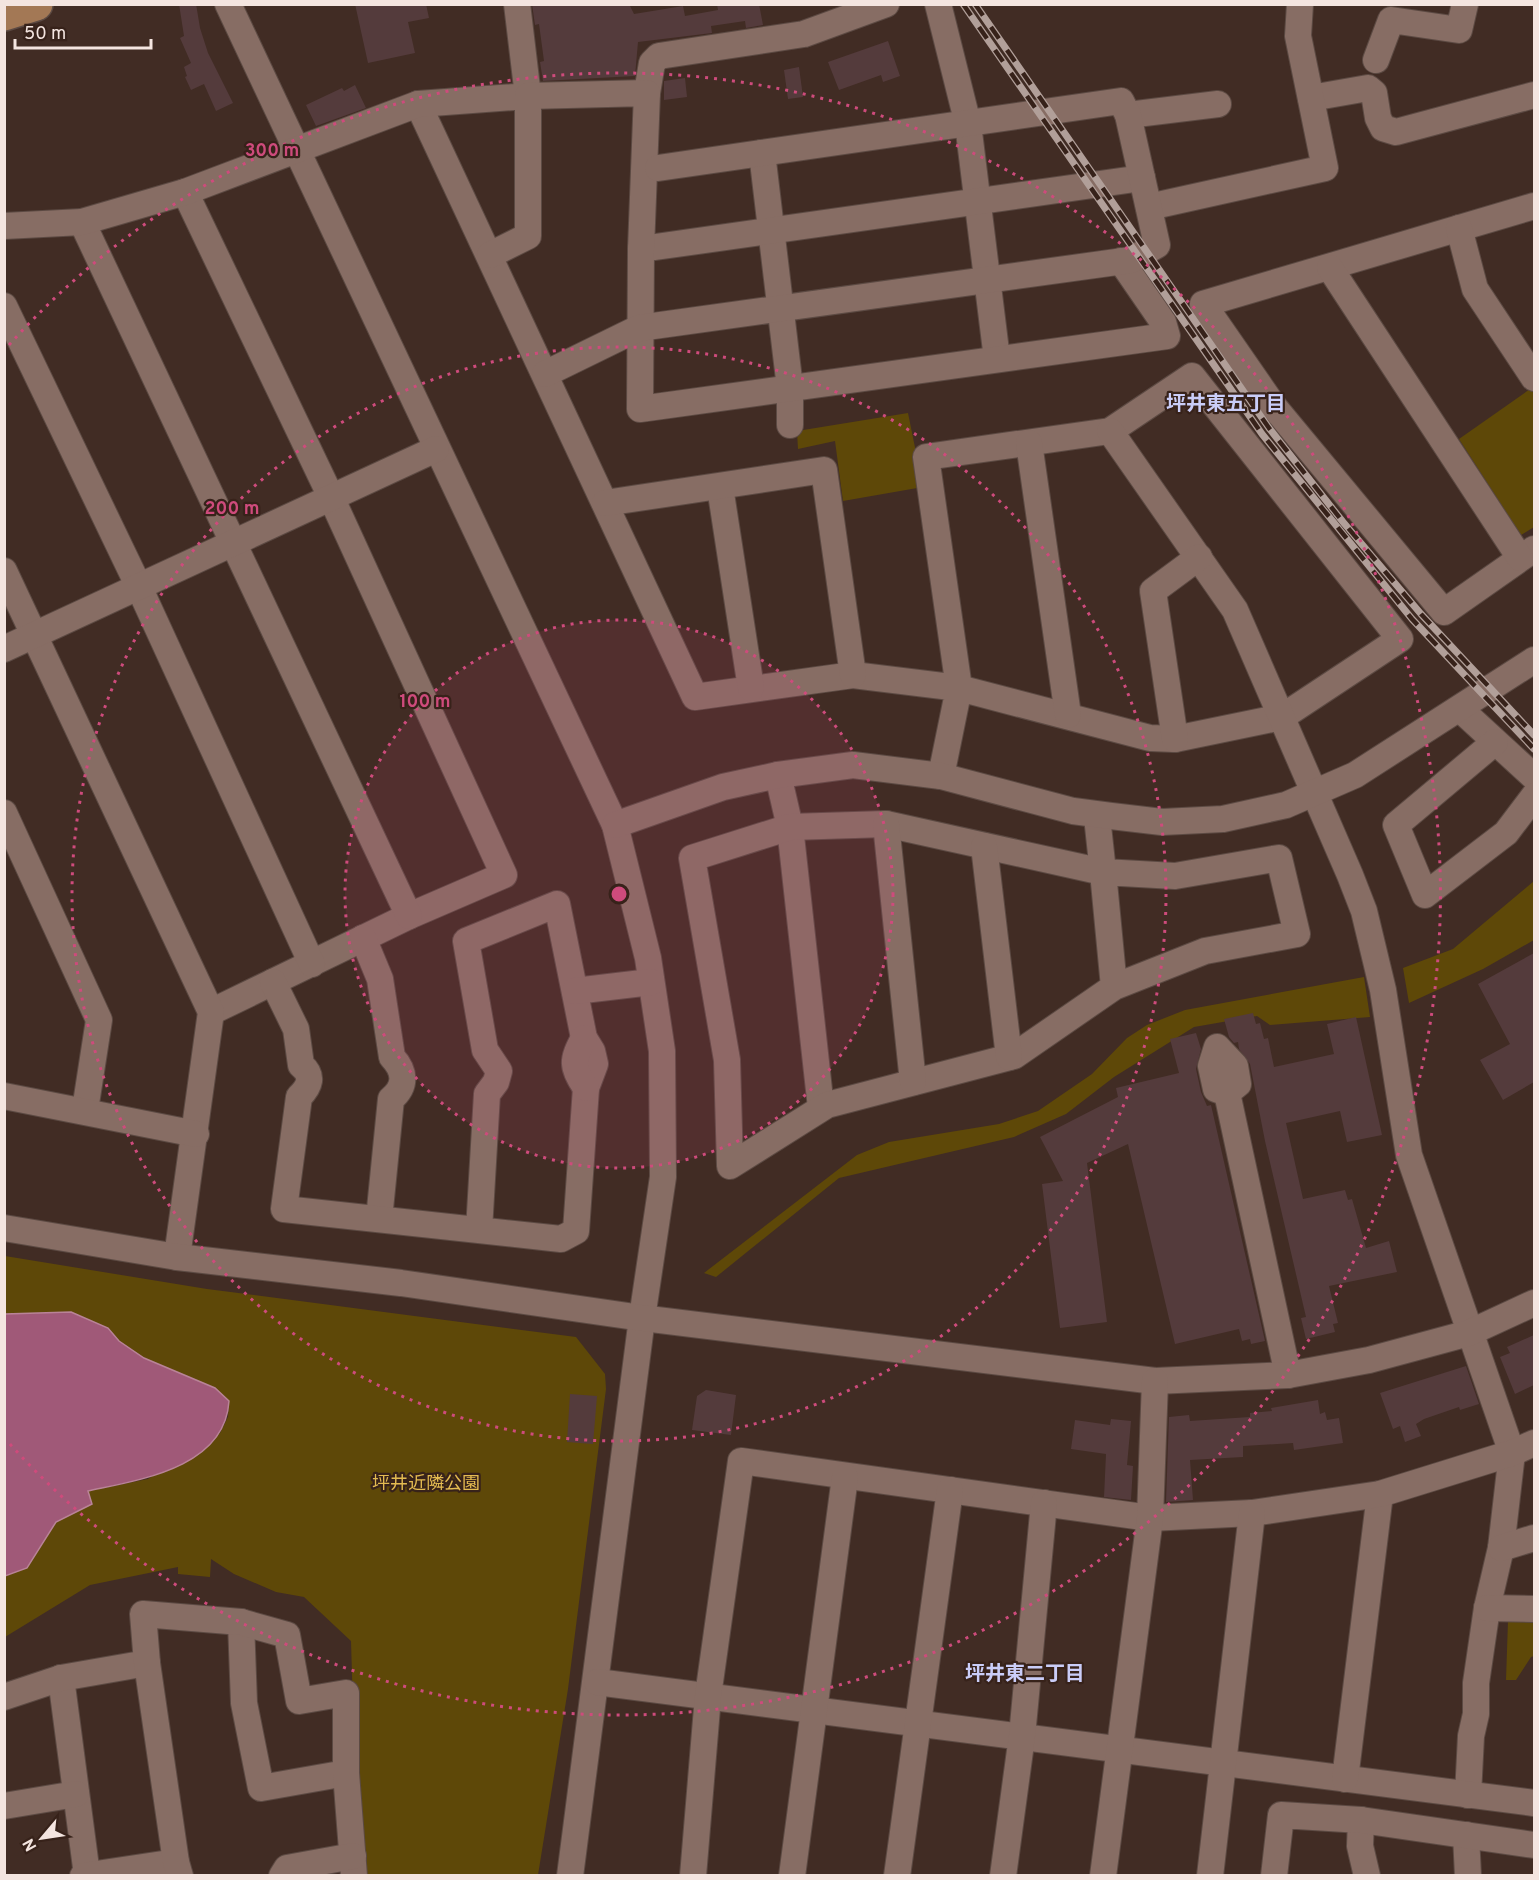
<svg xmlns="http://www.w3.org/2000/svg" width="1539" height="1880" viewBox="0 0 1539 1880" font-family="Overpass,'Noto Sans JP',sans-serif">
<style>
.green{fill:#5e4808}
.water{fill:#a05978;stroke:#b98397;stroke-width:1.5}
.building{fill:#543b3c}
.lines{fill:none;stroke-linecap:round;stroke-linejoin:round}
.minor-casing{stroke:#5c4a43;stroke-width:28}
.major-casing{stroke:#5c4a43;stroke-width:36}
.minor{stroke:#876d64;stroke-width:26}
.major{stroke:#a37855;stroke-width:33}
.rail-casing{stroke:#b19f99;stroke-width:7}
.rail{stroke:#37221a;stroke-width:4.5;stroke-dasharray:14;stroke-linecap:butt}
.ring{fill:none;stroke:#ce4b7c;stroke-width:3;stroke-dasharray:3 6}
.labels{text-anchor:middle;stroke-width:4.5;stroke-linejoin:round;paint-order:stroke}
.park-label{font-size:18px;fill:#e4bb51;stroke:#37221a}
.neighbourhood-label{font-size:20px;font-weight:bold;fill:#cacdf8;stroke:#37221a}
.centre{fill:#ce4b7c;stroke:#37221a;stroke-width:3}
.ring-label{font-size:18px;text-anchor:middle;font-weight:bold;fill:#ce4b7c;stroke:#37221a;stroke-width:4.5;stroke-linejoin:round;paint-order:stroke}
</style>
<rect width="100%" height="100%" fill="#412c24"/>
<g class="green">
<path d="M1533,387L1534,527L1521,535L1459,439Z"/>
<path d="M908,413L923,487L843,501L835,441L798,449L797,431Z"/>
<path d="M1534,881V940L1483,969L1409,1003L1403,968L1453,949Z"/>
<path d="M1364,977L1370,1017L1270,1025L1257,1016L1194,1027L1114,1077L1066,1114L1014,1137L839,1178L716,1277L704,1273L857,1155L889,1142L999,1124L1038,1111L1092,1074L1127,1038L1147,1025L1185,1010Z"/>
<path d="M5,1256L207,1289L576,1337L605,1374L606,1389L568,1689L538,1875H358L351,1641L304,1597L276,1592L234,1574L211,1559L210,1577L178,1574V1567L90,1585L5,1637V1576L27,1568L56,1522L70,1514L88,1491L148,1479L220,1433L228,1417L229,1402L215,1388L144,1358L119,1341L108,1328L71,1312L5,1314Z"/>
<path d="M1534,1618V1656L1531,1657L1516,1680H1506L1508,1621Z"/>
</g>
<path class="water" d="M71,1312L108,1328L119,1341L144,1358L215,1388L229,1401C225,1468 139,1480 88,1491L92,1504L56,1522L27,1568L5,1576V1314Z"/>
<g class="building">
<path d="M179,4H196L200,28L208,53L233,103L216,111L204,84L191,90L185,77L187,76L184,67L191,63L180,38L184,36Z"/>
<path d="M355,4H426L429,18L408,22L415,53L368,63Z"/>
<path d="M532,4H629L634,14L683,6L685,16L718,10L717,4H759L763,25L746,28L745,21L711,26L712,33L638,42L635,76L543,81L540,62L544,61L539,24L535,25Z"/>
<path d="M888,41L900,76L883,82L881,75L839,90L828,62Z"/>
<path d="M799,67L803,97L788,99L784,70Z"/>
<path d="M685,78L687,97L664,100V81Z"/>
<path d="M355,85L366,108L316,126L306,105L342,88L344,91Z"/>
<path d="M1534,953V1082L1503,1100L1480,1060L1510,1044L1478,984Z"/>
<path d="M1253,1013L1256,1024L1260,1023L1264,1039L1268,1038L1274,1067L1334,1054L1327,1024L1356,1017L1382,1135L1347,1142L1340,1111L1286,1123L1303,1199L1345,1190L1348,1200L1352,1199L1366,1248L1389,1241L1397,1272L1329,1286L1338,1323L1333,1324L1335,1332L1306,1339L1301,1318L1306,1317L1265,1141L1250,1064L1239,1049L1238,1042L1234,1043L1229,1037L1224,1019Z"/>
<path d="M1196,1033L1201,1049L1196,1069L1201,1092L1207,1106L1211,1105L1265,1341L1251,1344L1250,1339L1242,1341L1239,1329L1175,1344L1128,1144L1087,1163L1107,1322L1060,1328L1042,1184L1063,1181L1040,1137L1118,1097L1116,1088L1179,1073L1170,1039Z"/>
<path d="M1534,1335V1385L1515,1394L1500,1357L1510,1353L1507,1347Z"/>
<path d="M1466,1366L1479,1404L1460,1410L1459,1407L1424,1419L1416,1424L1421,1436L1405,1442L1400,1426L1393,1429L1380,1393Z"/>
<path d="M706,1390L736,1395L731,1435L692,1430L697,1396Z"/>
<path d="M570,1394L597,1396L593,1444L567,1442Z"/>
<path d="M1318,1400L1320,1414L1325,1412L1327,1420L1339,1418L1343,1443L1294,1450L1293,1443L1243,1446V1457L1190,1460L1193,1500L1166,1502L1169,1417L1189,1415L1190,1421L1250,1417V1413L1272,1411L1271,1408Z"/>
<path d="M1111,1419L1131,1421L1127,1465L1133,1466L1131,1500L1104,1497L1106,1454L1071,1449L1075,1420L1110,1425Z"/>
</g>
<g class="lines">
<g class="minor-casing">
<g id="minor">
<path d="M228,4L615,825L648,958L662,1051L663,1177L642,1318L570,1876"/>
<path d="M938,4L968,124L997,359"/>
<path d="M1376,60L1391,20L1459,30L1465,4"/>
<path d="M647,93L652,63L659,56L804,34L886,4"/>
<path d="M1311,98L1368,88L1374,93L1378,118L1383,128L1396,132L1534,95"/>
<path d="M418,104L695,697L853,675L959,688L1150,738L1175,739L1282,717L1400,639L1192,376L1110,431L926,457L959,688L941,776"/>
<path d="M1128,115L1218,104"/>
<path d="M762,153L790,388V425"/>
<path d="M185,192L331,497L504,875L409,916L211,1012"/>
<path d="M1534,206L1203,304L1275,408L1444,612L1534,549"/>
<path d="M1149,207L1325,168L1298,36L1300,4"/>
<path d="M82,222L409,916"/>
<path d="M4,226L82,222L185,192L418,104L528,96L517,4"/>
<path d="M1459,228L1475,289L1534,378"/>
<path d="M641,249L1142,178"/>
<path d="M490,255L528,236V96L647,93L641,249L640,409L1167,336L1163,322L1121,261"/>
<path d="M1330,268L1520,558"/>
<path d="M4,306L139,587L312,964"/>
<path d="M545,374L639,328L1131,260L1157,245L1128,115L1121,101L658,168"/>
<path d="M1110,431L1235,610L1350,875L1364,911L1383,990L1409,1155L1512,1453L1501,1548L1487,1608L1476,1683V1714L1471,1736L1468,1795"/>
<path d="M1029,443L1068,715"/>
<path d="M720,487L751,688"/>
<path d="M605,503L824,470L853,675"/>
<path d="M4,571L211,1012L177,1257"/>
<path d="M4,649L436,449"/>
<path d="M1460,709L1534,777"/>
<path d="M1175,739L1153,591L1199,557"/>
<path d="M1495,742L1396,825L1425,895L1506,833L1534,796"/>
<path d="M778,775L790,827L821,1108"/>
<path d="M4,813L99,1020L85,1110"/>
<path d="M1100,815L1098,826L1103,872L1175,876L1279,858L1297,934L1205,951L1114,987L1014,1056L827,1105L730,1166L727,1060L692,858L790,827L886,824L1103,872L1114,987"/>
<path d="M886,824L913,1082"/>
<path d="M615,825L723,787L778,775L853,765L941,776L1073,811L1111,816L1162,822L1223,819L1286,805L1355,775L1534,660"/>
<path d="M984,846L1009,1057"/>
<path d="M363,938L380,979L392,1057C405,1071 407,1086 391,1099L379,1219"/>
<path d="M273,982L296,1029L301,1065C314,1076 310,1086 299,1097L284,1209L561,1239L576,1231L586,1088L595,1064L592,1051L584,1038L557,904L466,941L485,1050L499,1071L496,1082L487,1094L479,1230"/>
<path d="M575,991L651,982"/>
<path d="M584,1038C572,1060 571,1067 586,1088"/>
<path d="M1227,1093L1238,1084L1235,1066L1217,1047L1211,1066L1216,1089L1227,1093L1288,1375"/>
<path d="M4,1096L196,1134"/>
<path d="M4,1228L177,1257L401,1283L642,1318L1155,1381L1288,1375L1369,1360L1469,1333L1534,1303"/>
<path d="M1501,1548L1534,1538"/>
<path d="M1487,1608L1534,1609"/>
<path d="M241,1622L244,1703L261,1788L346,1773"/>
<path d="M61,1678L87,1875"/>
<path d="M597,1682L1534,1803"/>
<path d="M4,1697L61,1678L147,1663"/>
<path d="M1345,1779L1380,1494"/>
<path d="M4,1806L76,1794"/>
<path d="M1361,1820L1360,1846L1367,1876"/>
<path d="M1466,1835L1468,1876"/>
<path d="M83,1876L176,1862"/>
<path d="M180,1876L176,1862L147,1663L143,1614L241,1622L287,1635L299,1701L346,1693V1773L354,1876"/>
<path d="M282,1876L287,1868L353,1856"/>
<path d="M693,1876L708,1696L741,1461L1150,1518L1252,1513L1380,1494L1512,1453L1534,1443"/>
<path d="M792,1876L845,1477"/>
<path d="M897,1876L950,1490"/>
<path d="M1003,1876L1022,1736L1044,1503"/>
<path d="M1103,1876L1150,1518L1155,1381"/>
<path d="M1210,1876L1252,1513"/>
<path d="M1274,1876L1281,1815L1361,1820L1534,1845"/>
</g>
</g>
<g class="major-casing">
<path id="major" d="M4,14L36,4"/>
</g>
<use href="#minor" class="minor"/>
<use href="#major" class="major"/>
<g class="rail-casing">
<g id="rail">
<path d="M963,4L1262,434L1412,619L1534,749"/>
<path d="M975,4L1269,428L1343,522L1421,614L1534,735"/>
</g>
</g>
<use href="#rail" class="rail"/>
</g>
<circle cx="619" cy="894" r="274" fill="#ce4b7c" fill-opacity=".12"/>
<g class="ring">
<circle cx="619" cy="894" r="274"/>
<circle cx="619" cy="894" r="547"/>
<path d="M9 345A821 821 0 1 1 9 1443"/>
</g>
<g class="labels">
<g class="park-label">
<text x="426" y="1489">坪井近隣公園</text>
</g>
<g class="neighbourhood-label">
<text x="1226" y="410">坪井東五丁目</text>
<text x="1025" y="1680">坪井東二丁目</text>
</g>
</g>
<circle cx="619" cy="894" r="9" class="centre"/>
<g class="ring-label">
<text x="272" y="156">300 m</text>
<text x="232" y="514">200 m</text>
<text x="425" y="707">100 m</text>
</g>
<rect width="1539" height="1880" fill="none" stroke="#f4e5e0" stroke-width="12"/>
<g transform="translate(42 1838) rotate(241)" stroke="#37221a" stroke-width="4.5" paint-order="stroke">
<path d="M0-4.5L10 22L0 15L-10 22Z" fill="#f4e5e0"/>
<text y="-9" font-size="16" font-weight="bold" text-anchor="middle" fill="#f4e5e0">N</text>
</g>
<path d="M15 39v9h136v-9" fill="none" stroke="#f4e5e0" stroke-width="3"/>
<text x="24" y="39" font-size="18" fill="#f4e5e0" stroke="#37221a" stroke-width="4.5" paint-order="stroke">50 m</text>
</svg>
